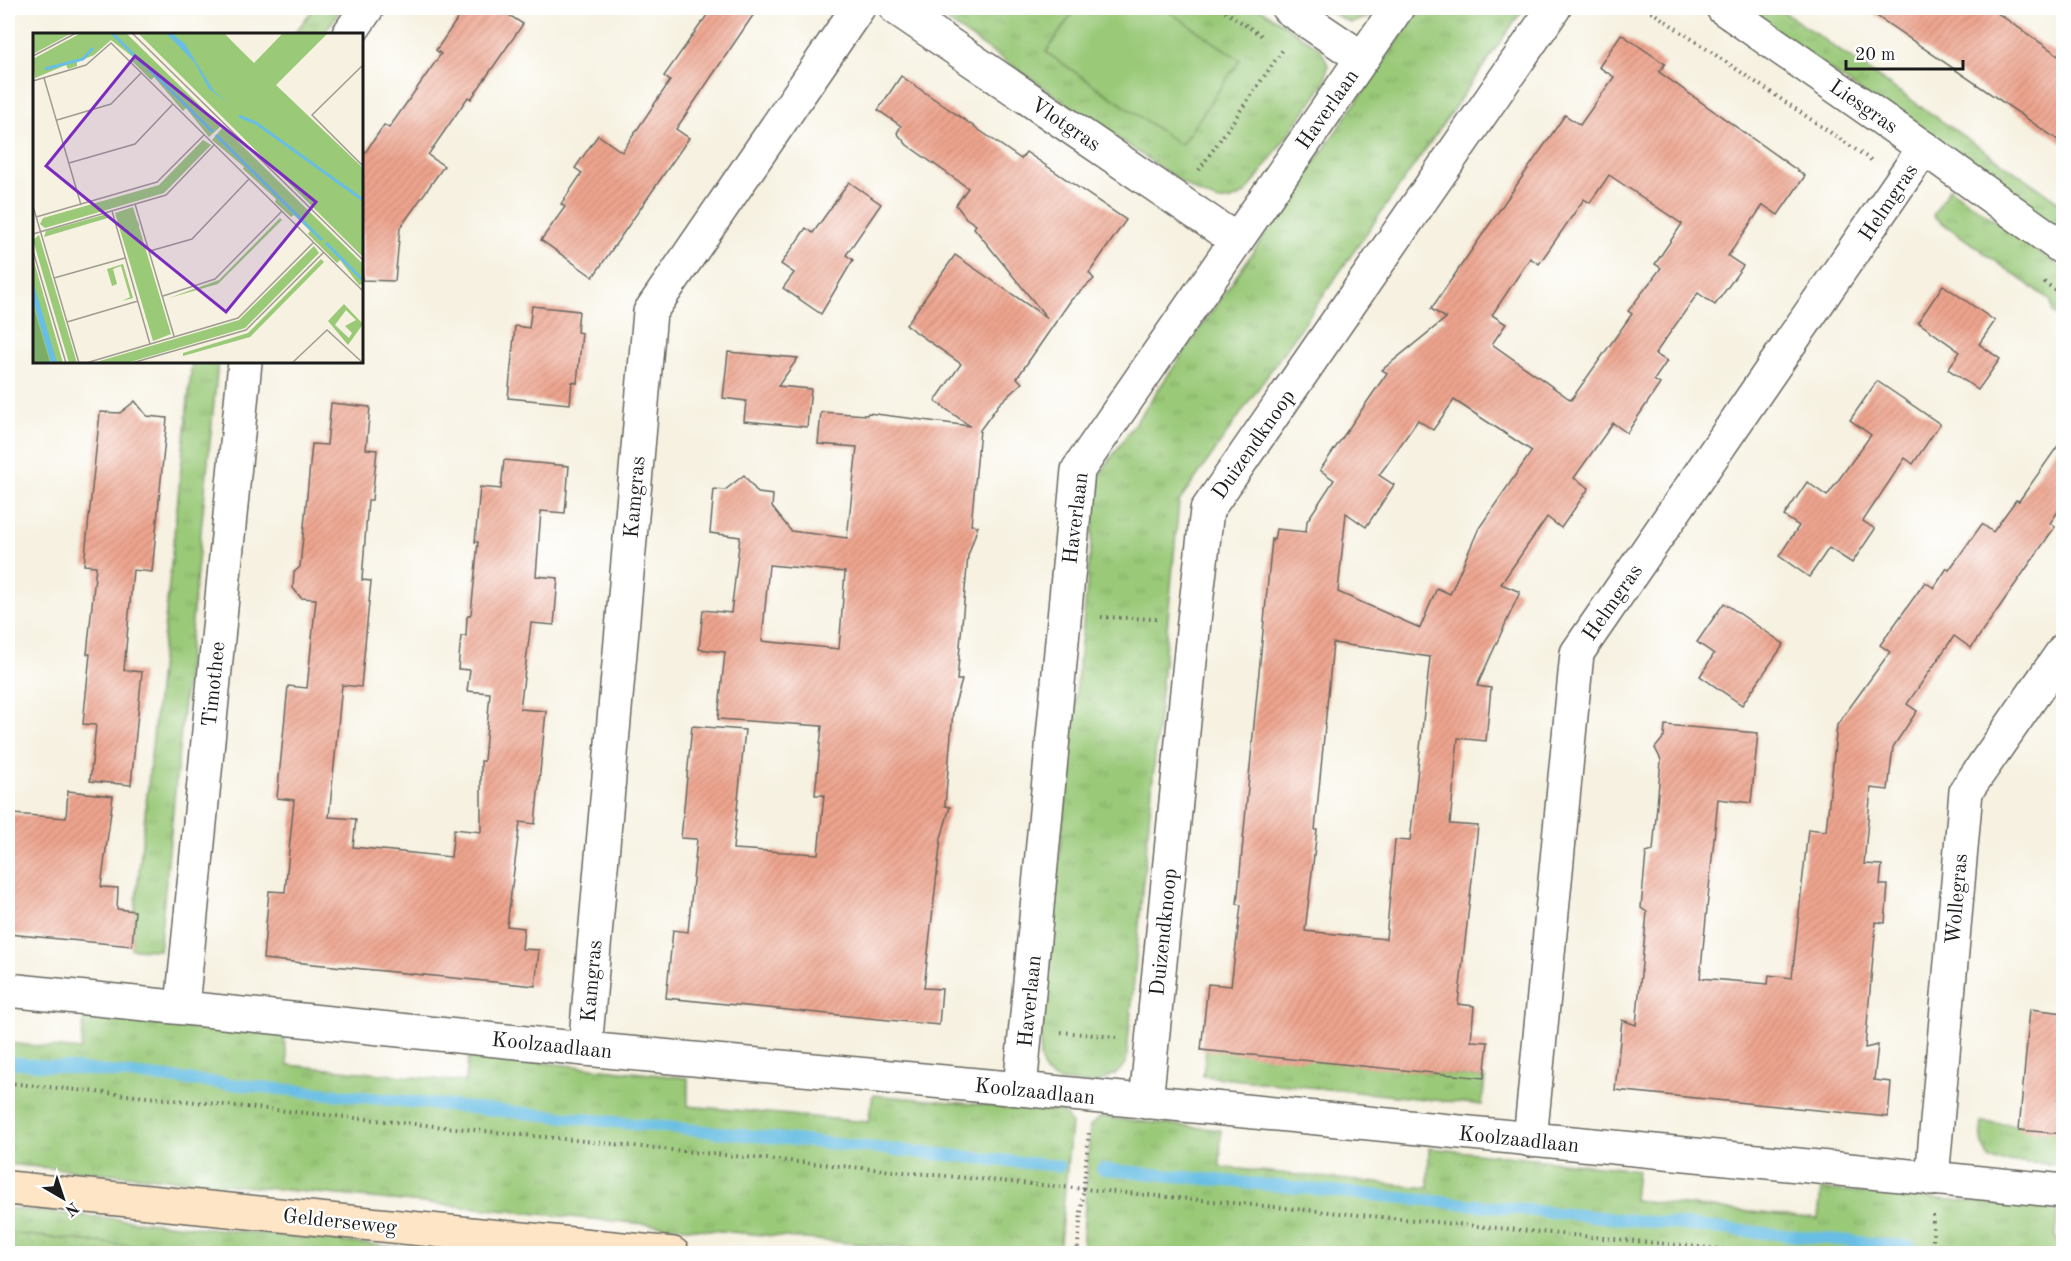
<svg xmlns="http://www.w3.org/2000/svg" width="2071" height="1261" viewBox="0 0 2071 1261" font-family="'Old Standard TT',serif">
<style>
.grass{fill:url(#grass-tufts);stroke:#5b724a;stroke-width:1.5}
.park{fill:url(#park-dots);stroke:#5b724a;stroke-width:1.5}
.garden{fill:#9ac978;stroke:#5b724a;stroke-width:1.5}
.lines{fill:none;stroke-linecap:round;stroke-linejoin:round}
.stream{stroke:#68bee4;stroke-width:12}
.building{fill:url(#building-hatch);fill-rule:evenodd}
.street-casing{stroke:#686761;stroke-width:36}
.secondary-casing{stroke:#686761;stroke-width:36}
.path{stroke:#686761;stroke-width:4;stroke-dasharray:1.5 4.5;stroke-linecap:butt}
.street{stroke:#fff;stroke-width:33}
.secondary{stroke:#fde5c5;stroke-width:33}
.labels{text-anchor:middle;stroke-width:4.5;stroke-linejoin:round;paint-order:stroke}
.street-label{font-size:21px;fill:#1c1c1c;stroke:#fff}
.inset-river{fill:none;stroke:#68bee4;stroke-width:3}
.inset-road{fill:none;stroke:#9f9c92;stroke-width:1.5}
.view{fill:#7b2cbf;fill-opacity:0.15;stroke:#7b2cbf;stroke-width:3}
.inset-edge{fill:none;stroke:#1c1c1c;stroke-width:3}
</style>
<defs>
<pattern id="grass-tufts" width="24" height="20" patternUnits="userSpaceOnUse" patternTransform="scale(1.5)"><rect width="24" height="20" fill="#9ac978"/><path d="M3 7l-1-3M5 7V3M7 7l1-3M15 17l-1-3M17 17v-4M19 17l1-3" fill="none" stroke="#84ac67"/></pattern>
<pattern id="park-dots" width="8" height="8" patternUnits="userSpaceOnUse" patternTransform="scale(1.5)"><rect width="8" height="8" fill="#9ac978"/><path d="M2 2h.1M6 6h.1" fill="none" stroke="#84ac67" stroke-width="1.8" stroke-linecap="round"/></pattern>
<pattern id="building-hatch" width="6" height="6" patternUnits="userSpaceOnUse" patternTransform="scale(1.5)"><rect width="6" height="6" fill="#eda48e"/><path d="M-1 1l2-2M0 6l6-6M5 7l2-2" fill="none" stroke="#cb8d7a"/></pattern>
</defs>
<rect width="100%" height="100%" fill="#fff"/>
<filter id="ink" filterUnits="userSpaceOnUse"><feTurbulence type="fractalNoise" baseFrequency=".0167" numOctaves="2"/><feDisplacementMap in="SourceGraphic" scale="12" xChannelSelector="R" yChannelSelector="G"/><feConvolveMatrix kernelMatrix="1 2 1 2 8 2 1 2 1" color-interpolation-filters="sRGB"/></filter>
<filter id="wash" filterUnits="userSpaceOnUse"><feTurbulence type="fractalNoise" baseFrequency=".008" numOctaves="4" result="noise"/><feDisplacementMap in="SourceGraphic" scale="24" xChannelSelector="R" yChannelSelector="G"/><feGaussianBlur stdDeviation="1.35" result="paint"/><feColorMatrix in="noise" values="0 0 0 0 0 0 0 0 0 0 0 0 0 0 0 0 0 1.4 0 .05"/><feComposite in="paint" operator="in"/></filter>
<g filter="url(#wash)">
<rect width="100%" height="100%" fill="#f6f1e0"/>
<g class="grass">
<path d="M314,8H342L324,34H294Z"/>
<path d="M928,8H1259L1321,49L1328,65L1325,83L1246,193C1224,206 1217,202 1195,191Z"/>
<path d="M1330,8H1380L1375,15L1351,23L1328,11Z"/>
<path d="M1421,8H1524L1179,502L1126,1064L1117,1073L1095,1084L1058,1081L1045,1073L1040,1057L1041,1037L1098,477Z"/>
<path d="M1741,8H1778L2063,205V232Z"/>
<path d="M1949,188L2063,269V320L2053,313L2051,301L1933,216Z"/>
<path d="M192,362H218L159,950L131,949Z"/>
<path d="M84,1017L284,1035L288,1065L465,1082L469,1055L688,1078V1106L868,1122L873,1095L1064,1112L1071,1124L1059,1253H1005L869,1245L8,1164V1043L81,1050Z"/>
<path d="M1206,1049L1485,1078L1482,1105L1203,1076Z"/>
<path d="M1100,1117L1221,1130L1220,1167L1428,1188L1429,1148L1637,1170L1634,1200L1818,1219L1821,1189L2057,1209L2056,1241L2063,1242V1253H1082L1090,1126Z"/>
<path d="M1982,1122L2063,1130V1165L1990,1160C1982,1148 1980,1136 1982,1122Z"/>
<path d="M8,1208L46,1212L455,1253H8Z"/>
</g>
<path class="park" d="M8,1233L201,1253H8Z"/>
<path class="garden" d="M1076,8H1164L1240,60L1181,145L1046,52Z"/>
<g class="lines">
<g class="stream">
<path d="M8,1062L1059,1166"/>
<path d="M1102,1169L1911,1247"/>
<path d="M1952,1251L1978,1254"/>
</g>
</g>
<g id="blocks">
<g class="building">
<path d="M465,8H498L523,24L471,99L468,97L428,155L444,166L400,228L395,281L362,280V157L384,125L389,128L441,54L436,50Z"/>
<path d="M712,8H758L676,129L689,138L593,277L541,240L565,207L561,204L582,173L575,168L598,135L622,152L670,81L664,76Z"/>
<path d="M1865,8H1990L2064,59V144Z"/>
<path d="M1621,34L1665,64L1659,72L1805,176L1778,215L1763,205L1728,256L1743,266L1715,305L1698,293L1655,354L1667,361L1654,380L1660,384L1627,433L1613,423L1574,478L1589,488L1561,528L1547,517L1501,584L1520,592L1477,686L1491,688L1486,741L1458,738L1450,824L1478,826L1458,1004L1474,1006L1471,1041L1488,1042L1484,1078L1201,1050L1208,984L1231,986L1241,905L1237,904L1256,703L1272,539L1274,540L1276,529L1306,532L1307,521L1334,480L1320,470L1387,373L1382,370L1446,318L1431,309L1565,115L1580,125L1614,77L1599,67ZM1609,175L1682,224L1655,264L1661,268L1628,311L1632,314L1571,400L1492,344L1506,324L1492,315L1530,258L1539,264L1584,199L1590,203ZM1454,400L1532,451L1479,528L1450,594L1437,588L1420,628L1338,592L1346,513L1366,527L1394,485L1379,475L1385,467L1418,420L1433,430ZM1333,643L1430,657L1410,841L1395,840L1386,939L1305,931L1317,830H1315Z"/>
<path d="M901,76L1021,159L1026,152L1126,220L1089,273L1094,279L1071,300L1017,378L1022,383L999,404L980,430L971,525L978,526L968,556L957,680H962L953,711L945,806L950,807L941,838L924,988L942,989L939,1025L666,998L673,930L688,932L697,839L681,838L692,726L745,730L733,849L818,854L824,795H815L822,726L718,719L725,652L699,649L703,610L731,613L740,537L710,533L714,489L725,490L744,475L758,493L773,495L772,507L791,531L847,538L857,447L818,444L821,412L867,415L868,413L970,426L935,401L961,364L906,325L955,255L1047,318L974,228L976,225L966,218L956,205L968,188L907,145L897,133L901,126L878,110ZM769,565L845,572L839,649L762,641Z"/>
<path d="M849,182L881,204L846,255L853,260L821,314L783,288L794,273L781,264L806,228L813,233Z"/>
<path d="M1943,285L1995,321L1979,344L2000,359L1978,390L1948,369L1960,352L1918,322Z"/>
<path d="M532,306L579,311L577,332L582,333L577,383L572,382L570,404L508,398L515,326L529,328Z"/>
<path d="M728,352L798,358L778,386L811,389L807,427L744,421L746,401L723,398Z"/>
<path d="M1877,381L1940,424L1913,464L1905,458L1863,521L1875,529L1852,563L1829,548L1809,577L1779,556L1799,526L1784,516L1807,482L1827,496L1871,435L1850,420Z"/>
<path d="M135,401L147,416L167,418L152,572L133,570L124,670L142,672L131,785L90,781L96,725L83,724L90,654H87L96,566L84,565L100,412L120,413Z"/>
<path d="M331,403L370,407L366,449L377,450L372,500H368L362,580L371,581L361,687L342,685L329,817L356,819L353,847L451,857L454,829L481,832V761H484L490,693L467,691L470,670L458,669L461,636H466L467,617L471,614L478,542H475L480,487L501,489L504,460L569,466L565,513L541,511L536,576L558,578L554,625L531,623L520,709L546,711L535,824L520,822L507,926L524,928L522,949L539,950L535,986L263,959L269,891L285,892L294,800L277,798L288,686L307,688L316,599L301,598L293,588L294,572L300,567L312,444L327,445Z"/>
<path d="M2064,437V503L2050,523L2055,527L1971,648L1954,636L1907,704L1917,711L1893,747L1888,790L1871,788L1864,864L1882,865L1880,885H1888L1885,923L1876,922L1865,1048L1878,1045L1874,1080L1891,1082L1888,1117L1615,1090L1622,1020L1636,1025L1647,912L1641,908L1646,853L1653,851L1661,760L1655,748L1664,737L1665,725L1758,733L1751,803L1718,799L1700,978L1768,984L1769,975L1792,978L1808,829L1826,831L1837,725L1890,652L1880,645L1925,582L1934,588L1947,568L1949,570L1982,524L1993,532L2016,500L2019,501Z"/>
<path d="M1724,603L1784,644L1742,705L1700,676L1714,654L1697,642Z"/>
<path d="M68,791L113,796L101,887L118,888L117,909L135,911L132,946L8,934V861L12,814L66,818Z"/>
<path d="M2030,1009L2064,1013V1134L2019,1130Z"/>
</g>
</g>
</g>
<g filter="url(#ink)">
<use href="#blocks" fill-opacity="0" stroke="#686761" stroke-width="1.5"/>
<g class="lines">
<g class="street-casing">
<g id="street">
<path d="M896,8L1236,240"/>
<path d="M1288,8L1362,58"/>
<path d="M1723,8L1924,148L2064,249"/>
<path d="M349,34L367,8"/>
<path d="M8,990L585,1049L1020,1089L2064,1191"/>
<path d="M182,1007L245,362"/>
<path d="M585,1049L650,312L858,8"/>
<path d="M1020,1089L1078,470L1397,8"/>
<path d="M1146,1102L1194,621L1207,510L1554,8"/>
<path d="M1530,1140L1577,653L1924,148"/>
<path d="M1932,1179L1966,791L2064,650"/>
</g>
</g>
<g class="secondary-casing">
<path id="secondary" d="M8,1188L673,1254"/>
</g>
<g class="path">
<path d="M1220,8L1262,36"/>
<path d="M1646,8L1871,160"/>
<path d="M1199,170L1284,48"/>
<path d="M2044,282L2064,296"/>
<path d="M1101,617L1157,619"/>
<path d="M1061,1032L1116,1037"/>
<path d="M8,1083L703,1153L1773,1254"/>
<path d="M1933,1215V1254"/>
<path d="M1077,1254L1089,1131"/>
</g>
<use href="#street" class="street"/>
<use href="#secondary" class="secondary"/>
</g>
</g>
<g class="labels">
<g class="street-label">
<text transform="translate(1864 106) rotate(35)" y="7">Liesgras</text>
<text transform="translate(1327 109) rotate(-55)" y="7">Haverlaan</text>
<text transform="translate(1066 124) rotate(34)" y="7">Vlotgras</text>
<text transform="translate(1888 202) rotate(-56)" y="7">Helmgras</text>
<text transform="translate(1253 444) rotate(-55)" y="7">Duizendknoop</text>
<text transform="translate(634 497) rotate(-85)" y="7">Kamgras</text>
<text transform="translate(1075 518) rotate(-83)" y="7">Haverlaan</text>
<text transform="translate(1612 602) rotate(-55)" y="7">Helmgras</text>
<text transform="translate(213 684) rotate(-84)" y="7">Timothee</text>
<text transform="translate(1956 899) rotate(-85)" y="7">Wollegras</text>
<text transform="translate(1163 932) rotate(-84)" y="7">Duizendknoop</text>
<text transform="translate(591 981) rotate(-85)" y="7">Kamgras</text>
<text transform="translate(1029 1001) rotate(-84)" y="7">Haverlaan</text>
<text transform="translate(552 1045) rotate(6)" y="7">Koolzaadlaan</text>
<text transform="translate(1035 1091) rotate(6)" y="7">Koolzaadlaan</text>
<text transform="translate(1519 1139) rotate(6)" y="7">Koolzaadlaan</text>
<text transform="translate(340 1221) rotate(6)" y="7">Gelderseweg</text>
</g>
</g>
<g transform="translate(33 33)">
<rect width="330" height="330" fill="#f6f1e0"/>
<path d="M0,0H39L0,21ZM48,0H93L188,93L176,104L153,75L150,78L121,44L118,47L99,28L101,25L78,7L61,22L44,29V33L35,36L33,32L2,45L0,26ZM105,0H190L221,30L250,0H295L243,52L330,135V224ZM190,94L330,231V251L326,252L307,227L304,230L275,201L277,198L261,182L258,184L242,169L243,166L210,136L211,134L179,107ZM170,107L178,112L131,160L12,195L7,191L10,185L126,152ZM100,174L138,301L120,308L82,180ZM74,181L78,184L11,204L13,198ZM247,185L249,187L185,251L136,265L186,247ZM6,202L44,330H36L0,207ZM281,213L286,220L212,295L94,330H60L206,287ZM0,225L30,330H0ZM288,226L291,229L217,304L150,323V320L215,300ZM90,231L100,265L89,268L97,264L88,233L80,236L84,251L79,253L74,236ZM311,271L330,291L315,312L295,288ZM313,277L323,287L312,293L319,300L316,305L302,292Z" fill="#9ac978" fill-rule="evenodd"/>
<path d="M0,272L17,330H0Z" fill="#7bad68"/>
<path d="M108,0H191L330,142V221Z" fill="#9ac978"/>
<path d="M90 193a8 8 0 1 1 16 0a8 8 0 1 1-16 0Z" fill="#9ac978"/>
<path d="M133,0H139L152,11L181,58L196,70L176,56L162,30ZM0,248L24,330H18L0,268Z" fill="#68bee4"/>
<path class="inset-river" d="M79,0L111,32M115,35L180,99M12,36L50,26L60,15M206,83L223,90L330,167M183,102L289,207M293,210L330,247"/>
<path class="inset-road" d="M99,0L330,227M0,23L43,0M330,32L279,82L330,133M11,45L48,172M0,48L53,32L78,10L330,258M24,87L78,71L108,40M36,130L102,111L140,71M102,171L141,303M0,173L46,330M79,178L117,311M3,184L124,149L171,102M0,201L133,162L181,112M0,218L33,330M117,218L159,206L216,146M21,245L92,225M130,263L182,246L249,178M34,289L105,268M53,330L205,285L280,210M99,330L213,297L291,219M259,330L294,297L330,330"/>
<path class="view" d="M102,23L283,169L193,279L13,133Z"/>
<rect width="330" height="330" class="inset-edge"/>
</g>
<rect width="2071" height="1261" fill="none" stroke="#fff" stroke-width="30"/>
<g transform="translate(63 1198) rotate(141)" stroke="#ffffff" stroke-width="4.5" paint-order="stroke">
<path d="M0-4.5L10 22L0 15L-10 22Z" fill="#1c1c1c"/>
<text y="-9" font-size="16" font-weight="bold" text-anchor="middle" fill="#1c1c1c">N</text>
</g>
<path d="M1846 60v9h117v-9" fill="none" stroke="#1c1c1c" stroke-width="3"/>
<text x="1855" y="60" font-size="18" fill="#1c1c1c" stroke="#ffffff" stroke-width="4.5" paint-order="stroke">20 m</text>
</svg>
